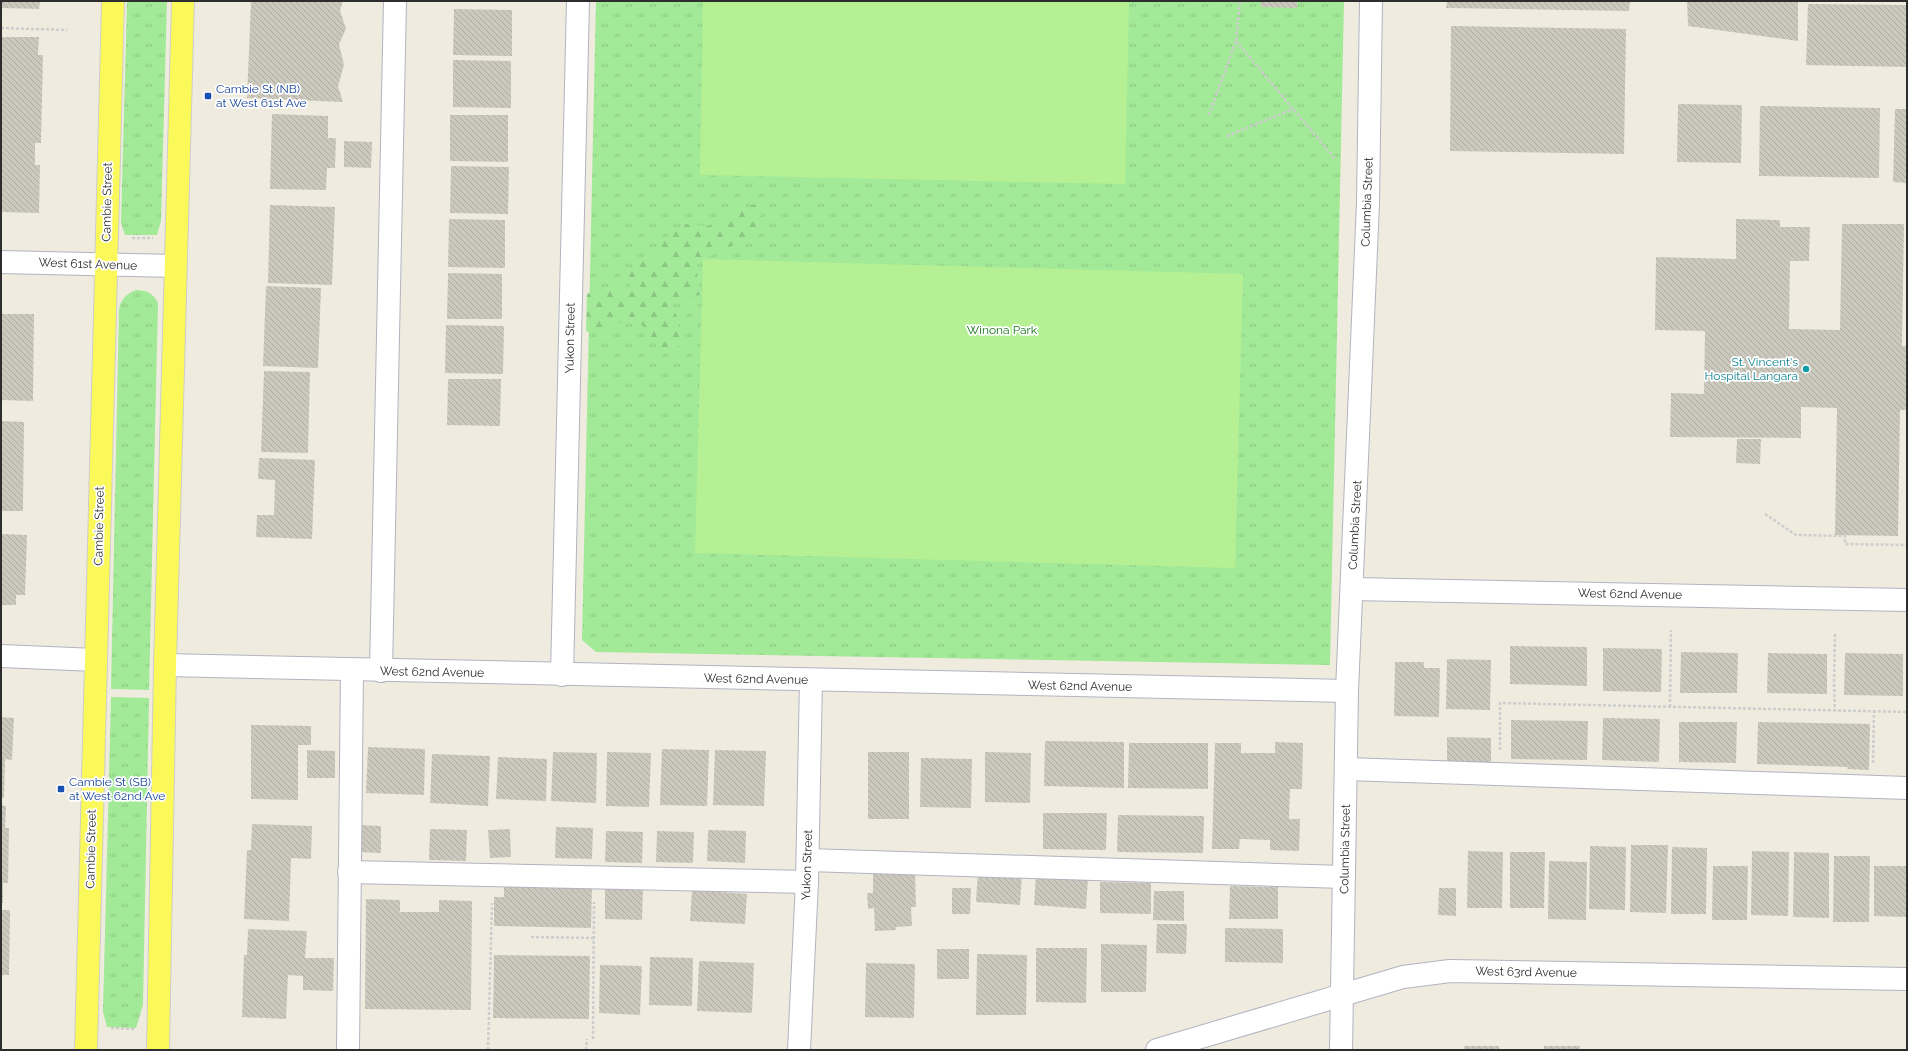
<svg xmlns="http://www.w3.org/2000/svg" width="1908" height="1051" viewBox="0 0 1908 1051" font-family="Raleway,sans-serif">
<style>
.grass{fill:url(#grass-tufts)}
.forest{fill:url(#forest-firs)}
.pitch{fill:#b5f194}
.building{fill:url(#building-back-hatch)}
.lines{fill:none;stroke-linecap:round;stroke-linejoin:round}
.minor-casing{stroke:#b3b3c1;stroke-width:24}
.major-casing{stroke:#cdcdcd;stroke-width:24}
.path{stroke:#cdcdcd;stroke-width:2.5;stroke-dasharray:3 2;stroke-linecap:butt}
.minor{stroke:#fff;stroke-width:22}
.major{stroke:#fbf859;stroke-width:22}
.transit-dot{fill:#1a4fb4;stroke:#fff;stroke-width:1.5}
.culture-dot{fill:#0f9aa8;stroke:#fff;stroke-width:1.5}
.labels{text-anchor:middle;stroke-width:3.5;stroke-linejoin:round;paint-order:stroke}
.transit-label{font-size:12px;fill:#164399;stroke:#fff;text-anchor:start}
.street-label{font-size:12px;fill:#2d2d2d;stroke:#fff}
.park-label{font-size:12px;fill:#167217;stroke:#fff}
.culture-label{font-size:12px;fill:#0d838f;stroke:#fff;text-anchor:end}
</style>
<defs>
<pattern id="grass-tufts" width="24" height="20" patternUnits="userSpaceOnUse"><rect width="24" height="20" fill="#a2e998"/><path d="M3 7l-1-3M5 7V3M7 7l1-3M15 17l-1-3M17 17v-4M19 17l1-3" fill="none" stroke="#8cc883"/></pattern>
<pattern id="forest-firs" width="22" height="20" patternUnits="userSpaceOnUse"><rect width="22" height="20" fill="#a2e998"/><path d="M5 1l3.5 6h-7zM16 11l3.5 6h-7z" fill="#8cc883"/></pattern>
<pattern id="building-back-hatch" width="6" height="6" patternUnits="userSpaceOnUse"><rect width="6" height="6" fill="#cbc9bd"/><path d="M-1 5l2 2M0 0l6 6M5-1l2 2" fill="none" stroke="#afada3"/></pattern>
</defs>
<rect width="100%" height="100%" fill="#efecdf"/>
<g class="grass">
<path d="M127,1H167L161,221L157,235H125L121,223Z"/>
<path d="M596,1H1344L1330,665L596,652L582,640Z"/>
<path d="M136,290C146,290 153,293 158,303L149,690L111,689L119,309C121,299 126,294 136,290Z"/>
<path d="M111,697L149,698L143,1005L136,1028L107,1027L103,1012Z"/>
</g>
<path class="forest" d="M759,202L765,231L699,261L696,266L700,295L667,300L677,316L683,345L661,351L636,317L593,333L586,331L587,294L606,287L618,294L631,290L628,277L636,262L658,258L661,242L684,224L707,226Z"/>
<g class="pitch">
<path d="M703,1H1129L1125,184L700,175Z"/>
<path d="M703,259L1243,274L1235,568L695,553Z"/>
</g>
<g class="building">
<path d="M1,1H40L39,9L1,8Z"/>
<path d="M251,1H343L340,10L346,29L339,44L344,65L338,86L343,102L247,98Z"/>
<path d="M1261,1H1297V8L1261,7Z"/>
<path d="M1447,1H1630L1629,11L1446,8Z"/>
<path d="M1687,1H1798V41L1688,26Z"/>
<path d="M1808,4L1907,5V67L1806,65Z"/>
<path d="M454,9L512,10V56L453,55Z"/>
<path d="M1451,26L1626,29L1624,154L1450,151Z"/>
<path d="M1,37H39L38,55H43L41,143H35V165H40L39,213L1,212Z"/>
<path d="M453,60L511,61V108L453,107Z"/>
<path d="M1678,104L1742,105L1741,163L1677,162Z"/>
<path d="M1760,106L1880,108L1879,178L1759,176Z"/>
<path d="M1895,109H1907V183L1893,182Z"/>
<path d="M272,114L328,116V138H336L335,168H327L326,190L270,189Z"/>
<path d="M450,115H508V162L450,161Z"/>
<path d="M344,141L372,142L371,168L344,167Z"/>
<path d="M451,166L509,167L508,214L450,213Z"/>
<path d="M270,205L335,207L332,285L268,283Z"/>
<path d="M449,219L505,220V268L448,267Z"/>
<path d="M1736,219L1780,220V227H1810L1809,261H1790L1789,329L1840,330L1842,224H1904L1902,346H1907V410H1900L1898,536L1835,535L1837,408L1801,407V438L1670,437L1671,393L1704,394L1705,331L1655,330L1656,257L1736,259Z"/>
<path d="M448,273L502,274V319H447Z"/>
<path d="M266,286L321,288L318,368L263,366Z"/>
<path d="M1,314H34L33,401L1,400Z"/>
<path d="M446,325L504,326L503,374L445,373Z"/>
<path d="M264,371L310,372L308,453L261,452Z"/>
<path d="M448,379H501L500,426L447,425Z"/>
<path d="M1,421L24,422L23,511H1Z"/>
<path d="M1737,439H1761L1760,464L1736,463Z"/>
<path d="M259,458L315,460L312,539L256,537L257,515H274L275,480L258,479Z"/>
<path d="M1,534L27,535L25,595H16V605H1Z"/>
<path d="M1510,646L1587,647V686L1510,684Z"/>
<path d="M1603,648L1662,649L1661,692L1603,691Z"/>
<path d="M1681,652L1738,653L1737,693H1680Z"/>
<path d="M1768,653L1827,654V694L1767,693Z"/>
<path d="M1845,653L1903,654V696L1844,695Z"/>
<path d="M1447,659L1491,660L1490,710L1446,709Z"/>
<path d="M1395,662H1424V668H1440L1439,717L1394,716Z"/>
<path d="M1,717L14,718L12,760L5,759L4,798H1Z"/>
<path d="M1603,718L1660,719L1659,762L1602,760Z"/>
<path d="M1511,720L1588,721L1587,760L1511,759Z"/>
<path d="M1679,722H1737L1736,763L1679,762Z"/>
<path d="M1758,722L1870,724L1869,770L1847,769L1848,767L1757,764Z"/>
<path d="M251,725L311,726V745H298V800L251,799Z"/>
<path d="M1447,737L1491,738V768H1447Z"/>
<path d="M1045,741L1124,742V788L1044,786Z"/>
<path d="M1275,742L1303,743L1302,789H1290L1289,819H1300L1299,851L1270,850V840L1240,839L1239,849H1212L1215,743H1241V753H1275Z"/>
<path d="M1129,743H1208V789L1128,788Z"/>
<path d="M368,747L425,749L424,795L366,793Z"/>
<path d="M662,749L709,750L707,806L660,805Z"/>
<path d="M307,750L335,751V778H307Z"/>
<path d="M715,750L766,751L764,806L713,805Z"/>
<path d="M553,752L597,753L596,803L551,801Z"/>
<path d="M607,752L651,753L649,807L606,806Z"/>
<rect x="868" y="752" width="41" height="67"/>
<path d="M985,752L1031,753L1030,803L985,802Z"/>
<path d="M432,754L490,756L488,806L430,803Z"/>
<path d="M498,757L547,759L546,801L496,799Z"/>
<path d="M921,758L972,759L971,808L920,807Z"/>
<path d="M1,805L6,806L5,828H9L8,883H3V903H1Z"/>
<path d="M1043,813H1107L1106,850L1043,849Z"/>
<path d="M1118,815L1204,816L1203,853L1117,852Z"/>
<path d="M252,824L312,826L311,859L291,858L289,921L244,919L247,850H251Z"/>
<path d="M358,825L381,826V853L357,852Z"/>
<path d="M556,827L593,828L592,859L555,858Z"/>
<path d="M430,829L467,830L466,861L429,860Z"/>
<path d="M510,829L511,857L490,858L488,830Z"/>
<path d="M708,830L746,831L745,863L707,861Z"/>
<path d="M606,831L643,832L642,863L605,862Z"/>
<path d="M657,831L694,832L693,863L656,862Z"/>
<path d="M1631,845H1668L1666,913L1630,912Z"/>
<path d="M1590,846L1626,847L1625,910L1589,909Z"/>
<path d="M1672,847L1707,848L1706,914H1671Z"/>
<path d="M1468,851L1503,852L1502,908H1467Z"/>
<path d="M1752,851L1789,852L1788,916L1751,915Z"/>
<path d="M1510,852H1545L1544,908H1510Z"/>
<path d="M1794,852L1829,853V918L1793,917Z"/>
<path d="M1834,856H1870L1869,922H1833Z"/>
<path d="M1549,861L1587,862L1586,920L1548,919Z"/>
<path d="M1713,866H1748L1747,920H1712Z"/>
<path d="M1874,866H1907V917L1874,916Z"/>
<path d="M978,871L1022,874L1020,905L976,902Z"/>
<path d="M915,872L916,907H911L912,926L896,927V930L875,931L874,908L868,909L867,893H873V873Z"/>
<path d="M1036,874L1088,878L1086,909L1034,905Z"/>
<path d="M1100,882L1151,883V914L1100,913Z"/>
<path d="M504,886L592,887L591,928L494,926V897H504Z"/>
<path d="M1230,886L1278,887V919H1229Z"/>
<path d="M605,888L643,889L642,920L605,919Z"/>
<path d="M952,888H971L970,914H952Z"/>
<path d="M1439,888H1456V916L1438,915Z"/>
<path d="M692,890L747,894L745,924L690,921Z"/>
<path d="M1154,891H1184V921L1153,920Z"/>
<path d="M366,899L400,900V912H439V900L472,901L471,1010L365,1009Z"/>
<path d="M1,910H10L9,975H1Z"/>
<path d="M1157,924H1187L1186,954L1156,953Z"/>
<path d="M1225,928L1283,929V963L1225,962Z"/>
<path d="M248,929L307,931L305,958H334L333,991L303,990V976L288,975L286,1019L242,1017L244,955H247Z"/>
<path d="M1101,944L1147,945L1146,992H1101Z"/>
<path d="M1036,948H1087L1086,1003L1036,1002Z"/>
<rect x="937" y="949" width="32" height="30"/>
<path d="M977,954L1027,955L1026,1015H976Z"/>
<path d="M494,955L590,956L589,1019L493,1018Z"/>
<path d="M650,957L693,958L692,1006L649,1005Z"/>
<path d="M699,961L754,963L752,1013L697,1011Z"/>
<path d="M866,963L915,964L914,1018L865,1017Z"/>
<path d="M600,965L642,966L640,1015L599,1013Z"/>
<rect x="1464" y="1046" width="35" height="4"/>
<rect x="1544" y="1046" width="36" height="4"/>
</g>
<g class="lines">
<g class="minor-casing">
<g id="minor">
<path d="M1,262L175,266"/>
<path d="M1352,589L1907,600"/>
<path d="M1,656L96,660"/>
<path d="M165,665L1347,691"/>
<path d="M381,671L395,1"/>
<path d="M562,675L578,1"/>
<path d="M1346,769L1907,788"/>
<path d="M808,860L1344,877"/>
<path d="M349,872L807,882"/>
<path d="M348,1050L352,670"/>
<path d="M799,1050L807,882L811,680"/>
<path d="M1157,1050L1403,977L1450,971L1907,979"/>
<path d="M1341,1050L1347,691L1368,203L1371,1"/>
</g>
</g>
<g class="major-casing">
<g id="major">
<path d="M86,1050L113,1"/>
<path d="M158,1050L165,665L183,1"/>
</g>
</g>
<g class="path">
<path d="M1,28L67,30"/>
<path d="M1236,41L1336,160"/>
<path d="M1209,115L1236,41L1240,1"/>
<path d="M1227,136L1293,109"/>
<path d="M132,238H153"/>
<path d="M1765,514L1796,535L1845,536V544L1907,545"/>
<path d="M1835,634L1834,685L1835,711"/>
<path d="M1670,707L1671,630"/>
<path d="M1500,750V703L1907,712"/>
<path d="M1873,763L1874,712"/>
<path d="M531,937L594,938"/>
<path d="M111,1028L134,1029"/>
<path d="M593,1039L594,902"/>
<path d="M488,1050L492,903"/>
<path d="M586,1050L587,1039"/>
</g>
<use href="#minor" class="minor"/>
<use href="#major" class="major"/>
</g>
<g class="transit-dot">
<rect x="204" y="92" width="8" height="8" rx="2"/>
<rect x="57" y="785" width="8" height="8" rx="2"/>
</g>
<circle class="culture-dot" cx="1806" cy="369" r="4"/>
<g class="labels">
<g class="transit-label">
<text x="216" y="93">Cambie St (NB)<tspan x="216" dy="14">at West 61st Ave</tspan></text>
<text x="69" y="786">Cambie St (SB)<tspan x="69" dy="14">at West 62nd Ave</tspan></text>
</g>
<g class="street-label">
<text transform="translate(107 202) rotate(-89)" y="4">Cambie Street</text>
<text transform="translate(1367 202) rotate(-88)" y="4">Columbia Street</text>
<text transform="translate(88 264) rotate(2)" y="4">West 61st Avenue</text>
<text transform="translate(570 338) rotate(-89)" y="4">Yukon Street</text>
<text transform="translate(1355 525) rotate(-87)" y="4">Columbia Street</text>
<text transform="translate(99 526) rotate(-89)" y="4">Cambie Street</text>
<text transform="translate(1630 594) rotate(1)" y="4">West 62nd Avenue</text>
<text transform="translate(432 672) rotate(1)" y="4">West 62nd Avenue</text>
<text transform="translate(756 679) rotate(1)" y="4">West 62nd Avenue</text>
<text transform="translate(1080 686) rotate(1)" y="4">West 62nd Avenue</text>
<text transform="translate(91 849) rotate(-89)" y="4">Cambie Street</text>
<text transform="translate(1345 849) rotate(-89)" y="4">Columbia Street</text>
<text transform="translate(807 865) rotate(-88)" y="4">Yukon Street</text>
<text transform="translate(1526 972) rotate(1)" y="4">West 63rd Avenue</text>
</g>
<g class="park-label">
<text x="1002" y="334">Winona Park</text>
</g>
<g class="culture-label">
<text x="1798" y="366">St. Vincent's<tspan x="1798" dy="14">Hospital Langara</tspan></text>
</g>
</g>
<rect width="1908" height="1051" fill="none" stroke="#2d2d2d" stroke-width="4"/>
</svg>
